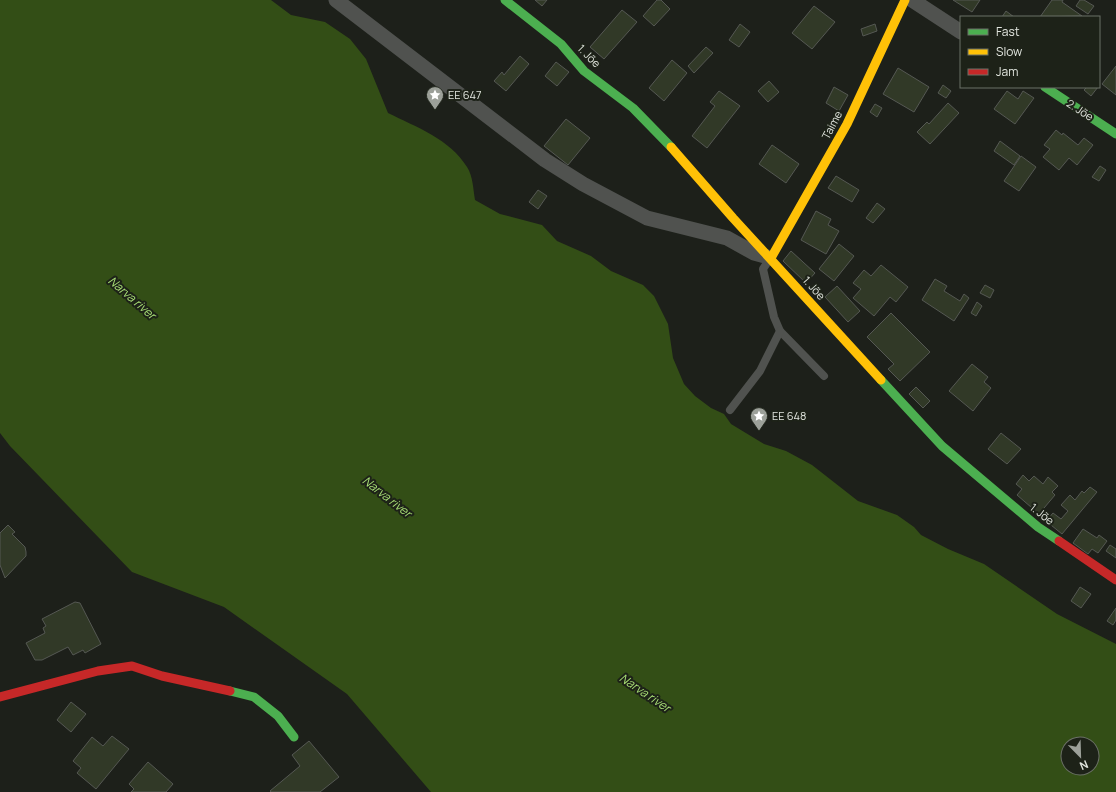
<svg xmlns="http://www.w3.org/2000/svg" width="1116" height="792" viewBox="0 0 1116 792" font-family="Manrope,sans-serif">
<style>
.water{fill:#334e16;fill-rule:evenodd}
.building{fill:#313927;stroke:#555853}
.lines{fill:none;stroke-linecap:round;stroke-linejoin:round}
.lane{stroke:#50524f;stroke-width:8}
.street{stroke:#50524f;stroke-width:15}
.fast{stroke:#4caf50;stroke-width:9}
.slow{stroke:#ffc107;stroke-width:9}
.jam{stroke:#c62828;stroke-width:9}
.labels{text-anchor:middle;stroke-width:4;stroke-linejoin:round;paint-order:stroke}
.street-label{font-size:11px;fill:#e1e5de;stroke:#1d2218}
.poi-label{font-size:11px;fill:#e1e5de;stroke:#1d2218;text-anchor:start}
.water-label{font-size:12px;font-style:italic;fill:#a6dc74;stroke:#1d2218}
</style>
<rect width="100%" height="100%" fill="#1d201a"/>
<path class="water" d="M0,0H271L291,15L325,22L350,39L366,59L388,113C416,127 450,139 467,167C473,176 473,189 475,200L500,214L542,225L557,241L591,256L611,271L643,285L654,296L668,324L673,358L684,384L695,396L711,408L724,414L731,424L764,444L786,451L812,465L858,501L897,515L914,527L921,535L948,549L984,564L1057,614L1116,644V792H431L347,694L224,607L132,572L10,446L0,433ZM1068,744H1092V768H1068Z"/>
<g class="building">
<path d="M535,0H547L542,6Z"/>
<path d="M657,0H661L670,9L654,26L643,16Z"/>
<path d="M953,0H980L972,12Z"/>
<path d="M1052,0H1063L1062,2L1082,16L1040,17Z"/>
<path d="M1080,0H1084L1094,6L1088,14L1076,6Z"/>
<path d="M814,6L835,22L812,49L792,33Z"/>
<path d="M622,10L637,22L604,59L590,47Z"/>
<path d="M1006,11L1014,17H1002Z"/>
<path d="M740,24L750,32L739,47L729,40Z"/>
<path d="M875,24L877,31L863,36L861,29Z"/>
<path d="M706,47L713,53L694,73L688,66Z"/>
<path d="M520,56L529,64L506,91L494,81L502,72L504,75Z"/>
<path d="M672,60L687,73L664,101L649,88Z"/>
<path d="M556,62L569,72L557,86L545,76Z"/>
<path d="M1116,66V95L1102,84Z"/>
<path d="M898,68L929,87L914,112L883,94Z"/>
<path d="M769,81L779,92L768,102L758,91Z"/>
<path d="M943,85L951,91L946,98L938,93Z"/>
<path d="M834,87L848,95L839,111L826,103Z"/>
<path d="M1087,87H1098L1091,96L1084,90Z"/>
<path d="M719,91L740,106L707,148L692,136L715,106L710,102Z"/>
<path d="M1007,91L1018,99L1023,91L1034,98L1015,124L994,109Z"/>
<path d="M948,103L959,113L930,144L917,132L927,122L929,124Z"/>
<path d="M875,104L882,108L877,117L870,112Z"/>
<path d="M566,119L590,138L568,165L544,146Z"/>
<path d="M1056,130L1062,135L1063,133L1078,145L1084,138L1093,145L1077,165L1069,158L1059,170L1043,157L1050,149L1044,145Z"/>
<path d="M1000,141L1020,156L1014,165L994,151Z"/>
<path d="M772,145L799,164L786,183L759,164Z"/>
<path d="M1021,156L1036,167L1019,191L1004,181Z"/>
<path d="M1100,166L1106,170L1099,181L1092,177Z"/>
<path d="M836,176L859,190L852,202L828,188Z"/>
<path d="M538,190L547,196L538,209L529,202Z"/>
<path d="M877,203L885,209L873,223L866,218Z"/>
<path d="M816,211L831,219L828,225L839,231L826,254L801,240Z"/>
<path d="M839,244L854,256L834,281L819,269Z"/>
<path d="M791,251L815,273L806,283L783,261Z"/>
<path d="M881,265L908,287L896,302L890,297L874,316L853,298L861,289L853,283L864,270L871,276Z"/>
<path d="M935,279L947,286L944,291L960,301L964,294L969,298L954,321L922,300Z"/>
<path d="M985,285L994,290L990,298L980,293Z"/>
<path d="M837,286L860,311L848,322L825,297Z"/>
<path d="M977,302L982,306L976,316L971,313Z"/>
<path d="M891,313L930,352L900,381L888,369L894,364L867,337Z"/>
<path d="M972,364L988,377L984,382L991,388L973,411L949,391Z"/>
<path d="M916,387L930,401L923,408L909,394Z"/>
<path d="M1001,433L1021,449L1007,464L988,449Z"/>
<path d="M1023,475L1029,481L1034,476L1043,484L1048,477L1058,486L1052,492L1055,495L1039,514L1017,495L1022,489L1016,484Z"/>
<path d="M1090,487L1097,492L1062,534L1046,521L1053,513L1061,519L1068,511L1061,505L1070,495L1075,500L1082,491L1084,493Z"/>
<path d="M8,525L15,532L12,534L25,547L26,552V556L5,578L0,565V533Z"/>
<path d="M1083,529L1097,538L1099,535L1107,541L1098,553L1092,549L1088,554L1073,543Z"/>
<path d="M1110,545L1116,549V558L1106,551Z"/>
<path d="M1080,587L1091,594L1081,608L1071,601Z"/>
<path d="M75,602L80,603L101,644L85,653L83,650L73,655L68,647L42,660H35L26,643L45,633L43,628L46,626L42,619Z"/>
<path d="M1116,608V620L1113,625L1107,621Z"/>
<path d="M71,702L86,714L71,732L57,720Z"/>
<path d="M112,736L129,749L96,789L77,773L81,768L73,761L92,737L103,746Z"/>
<path d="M309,741L339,777L320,792H271L270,791L300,766L292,755Z"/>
<path d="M148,762L173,784L166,792H131L134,789L129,784Z"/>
</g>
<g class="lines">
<g class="lane">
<path d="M769,260L763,269L774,317L780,331L824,376"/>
<path d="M730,410L760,371L780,331"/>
</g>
<g class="street">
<path d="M336,0L545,160L583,184L647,218L727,238L754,253L765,256"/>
<path d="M912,0L961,32"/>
</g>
<g class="fast">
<path d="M505,0L561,44L584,71L633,108L671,147"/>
<path d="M1045,87L1116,134"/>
<path d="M881,380L942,446L1038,527L1059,541"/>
<path d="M230,691L254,697L278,716L294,737"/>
</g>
<g class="slow">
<path d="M671,147L733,218L881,380"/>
<path d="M771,258L847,124L905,0"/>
</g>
<g class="jam">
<path d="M1059,541L1116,580"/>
<path d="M0,697L98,671L132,666L162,676L230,691"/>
</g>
</g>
<defs>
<g id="sight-pin" transform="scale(0.9)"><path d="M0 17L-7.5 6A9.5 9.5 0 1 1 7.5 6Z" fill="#9ca099" stroke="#1d2218"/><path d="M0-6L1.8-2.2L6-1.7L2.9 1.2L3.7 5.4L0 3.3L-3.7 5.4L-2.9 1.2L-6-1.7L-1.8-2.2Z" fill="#fff"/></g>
</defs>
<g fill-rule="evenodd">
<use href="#sight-pin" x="435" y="95"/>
<use href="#sight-pin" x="759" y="416"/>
</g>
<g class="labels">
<g class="street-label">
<text transform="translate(589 56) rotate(45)" y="4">1. Jõe</text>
<text transform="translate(1080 110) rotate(33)" y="4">2. Jõe</text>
<text transform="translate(832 125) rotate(-62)" y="4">Taime</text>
<text transform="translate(814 288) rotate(48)" y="4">1. Jõe</text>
<text transform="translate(1042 514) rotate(38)" y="4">1. Jõe</text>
</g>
<g class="poi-label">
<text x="448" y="99">EE 647</text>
<text x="772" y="420">EE 648</text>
</g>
<g class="water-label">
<text transform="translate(132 298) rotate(41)" y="4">Narva river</text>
<text transform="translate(387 497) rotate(38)" y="4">Narva river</text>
<text transform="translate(645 693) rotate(34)" y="4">Narva river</text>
</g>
</g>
<rect x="960" y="16" width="140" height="72" fill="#1d2218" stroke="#6b7067"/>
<rect x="968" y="29" width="20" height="6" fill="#4caf50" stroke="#6b7067"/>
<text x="996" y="36" font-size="12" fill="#e1e5de">Fast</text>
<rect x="968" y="49" width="20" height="6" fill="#ffc107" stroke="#6b7067"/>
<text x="996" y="56" font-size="12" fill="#e1e5de">Slow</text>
<rect x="968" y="69" width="20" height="6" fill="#c62828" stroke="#6b7067"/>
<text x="996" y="76" font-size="12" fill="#e1e5de">Jam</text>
<g transform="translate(1080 756) rotate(157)"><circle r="19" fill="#1d2218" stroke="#6b7067"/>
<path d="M0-3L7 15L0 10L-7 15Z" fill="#9ca099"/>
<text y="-6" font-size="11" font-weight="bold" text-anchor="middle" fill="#e1e5de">N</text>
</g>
</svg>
